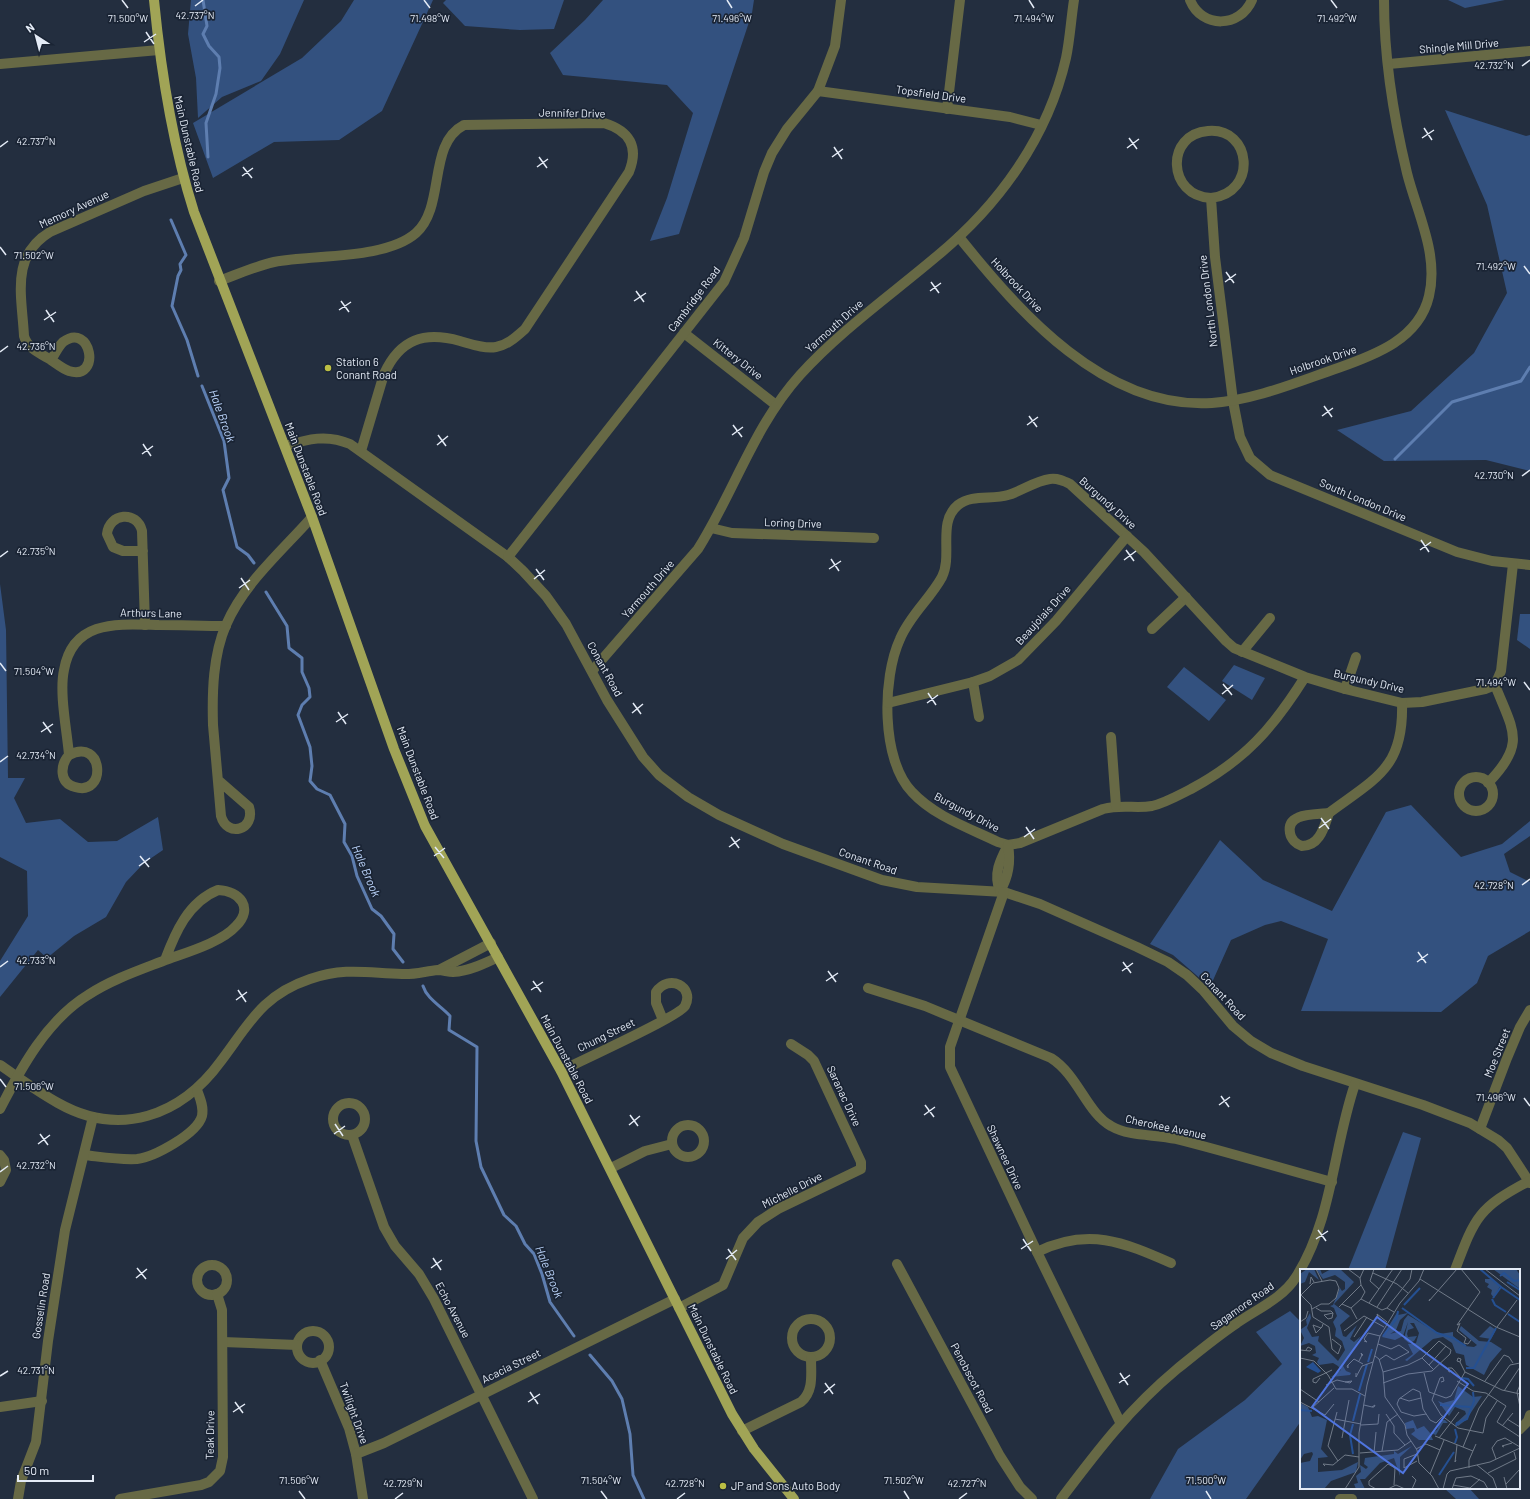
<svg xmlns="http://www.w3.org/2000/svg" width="1530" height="1499" viewBox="0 0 1530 1499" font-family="Barlow,sans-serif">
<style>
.green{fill:#33517f}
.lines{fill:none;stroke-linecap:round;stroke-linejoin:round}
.stream{stroke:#5e7eb0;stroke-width:3}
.minor{stroke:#676945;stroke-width:10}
.major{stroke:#a1a456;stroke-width:10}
.ticks{fill:none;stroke:#e4ebf6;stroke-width:1.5}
.poi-dot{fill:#bcbf44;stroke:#1a2434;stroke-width:1.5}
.labels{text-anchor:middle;stroke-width:3.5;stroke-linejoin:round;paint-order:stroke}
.street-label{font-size:11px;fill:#e4ebf6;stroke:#1a2434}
.poi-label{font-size:11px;fill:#e4ebf6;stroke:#1a2434;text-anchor:start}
.water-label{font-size:12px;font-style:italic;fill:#bdd6fd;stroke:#1a2434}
.inset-river{fill:none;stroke:#255092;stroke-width:2}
.inset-road{fill:none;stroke:#707a88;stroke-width:1}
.view{fill:#4f75e0;fill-opacity:0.15;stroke:#4f75e0;stroke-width:2}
.inset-edge{fill:none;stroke:#e4ebf6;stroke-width:2}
.ticks-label{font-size:10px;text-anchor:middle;fill:#e4ebf6;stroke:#1a2434;stroke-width:3.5;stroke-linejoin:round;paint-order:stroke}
</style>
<rect width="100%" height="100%" fill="#232e3f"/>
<g class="green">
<path d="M191,0H304L280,54L261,81L222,97L198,118L196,78L188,34Z"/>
<path d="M354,0H433L382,111L339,140L274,142L213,178L193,123L302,58L341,21Z"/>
<path d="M446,0H564L554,29L520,30L465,26L443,3Z"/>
<path d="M603,0H754L752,13L679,234L650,241L667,198L693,113L667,85L563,75L550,53L585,20Z"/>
<path d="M1448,0H1505L1465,8Z"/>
<path d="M1445,110L1526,136L1530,135V471L1486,460L1384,461L1337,430L1411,411L1474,353L1507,293L1487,205Z"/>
<path d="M0,584L6,630L8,778H25L14,798L26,823L60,819L88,842L117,841L158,817L163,850L144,863L126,882L106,917L74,936L47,958L38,950L0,997V961L28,916L27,871L0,857Z"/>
<path d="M1520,614H1530V649L1517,640Z"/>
<path d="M1234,665L1265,678L1252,700L1222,681Z"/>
<path d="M1184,667L1226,700L1209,721L1167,687Z"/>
<path d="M1411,805L1461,857L1502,844L1530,821V836L1504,854L1510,872L1530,882V931L1488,956L1477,983L1441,1012L1301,1011L1328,939L1281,921L1265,925L1231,940L1210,987L1173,955L1150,944L1220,840L1263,880L1332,911L1386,812Z"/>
<path d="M1403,1132L1421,1138L1385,1270H1348Z"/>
<path d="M1290,1311L1301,1322V1421L1246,1499H1150L1178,1449L1245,1400L1282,1364L1256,1332Z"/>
<path d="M1444,1488H1469L1479,1499H1456Z"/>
</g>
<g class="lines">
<g class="stream">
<path d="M203,0L207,26L203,34L209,46L219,57L220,68L216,94L206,123L208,157"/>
<path d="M171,220L186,255L180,264L181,270L178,276L172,306L187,340L198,376"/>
<path d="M202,386L224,441L229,478L223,490L237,547L248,555L254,563"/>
<path d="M1395,459L1452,402L1521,381L1530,367"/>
<path d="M266,592L287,626L289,648L302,658V672L309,688L310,697L302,705L298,715L310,747L312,766L310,781L317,789L330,795L345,824L344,842L352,856L357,876L372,909L381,916L394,934L393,949L403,962"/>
<path d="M423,986C427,999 441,1006 450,1016L449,1030L477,1047L476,1141L481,1167L504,1215L516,1226L525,1244L534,1254L542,1274L550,1302L574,1336"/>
<path d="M590,1355L612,1381L622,1399L630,1434L633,1475L644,1499"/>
</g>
<g class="minor">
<path d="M1190,0C1202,29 1240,28 1252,0"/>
<path d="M0,64L159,50"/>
<path d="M1389,64L1530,51"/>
<path d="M818,91L1010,117L1041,125"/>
<path d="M947,109L960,0"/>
<path d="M1211,198C1258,193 1252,127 1208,131C1165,134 1167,196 1211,198L1215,257L1233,401L1240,437L1250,458L1270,475L1457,552L1492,561L1530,565"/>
<path d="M959,237C1020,313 1105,410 1212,403C1255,400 1297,382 1338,368C1375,355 1419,339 1429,296C1439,254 1417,213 1407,173C1394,119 1384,55 1384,0"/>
<path d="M219,281C238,274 256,266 274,262C314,254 385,260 416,233C446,206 427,144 464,125L604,123C630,131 639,147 629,172L525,329C517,336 508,345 496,347C484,349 471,344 460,341C424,331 400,339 384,374L361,451"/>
<path d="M684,333L776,405"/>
<path d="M51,360C55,354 58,347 63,342C91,321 102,381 69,371C63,369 57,364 51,360C41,354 27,348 24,336C22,296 10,256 50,232L144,191L183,178"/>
<path d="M285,446C308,439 327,434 350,444L508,557L523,571L546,596L566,624L607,700L643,757L659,775L688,797L719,815L783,844L882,880L917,887L1004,892L1040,904L1137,947L1168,962L1187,975L1203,990L1233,1026L1251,1041L1271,1053L1303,1066L1423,1105L1470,1123L1498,1140L1507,1148L1530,1183"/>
<path d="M711,528L732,533L874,538"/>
<path d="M143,551H123L113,547L107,534C109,513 137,510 142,531L145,625"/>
<path d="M508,557L724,282L744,238L764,172L772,153L787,129L818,91L835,46L841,0"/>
<path d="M1152,629L1186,597"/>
<path d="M1242,652L1270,618"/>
<path d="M592,671L698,549C734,492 754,426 800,375C841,330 891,295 937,256C999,205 1048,137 1066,58C1070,39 1071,19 1074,0"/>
<path d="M1305,677C1273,728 1245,760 1191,789C1179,795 1165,803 1152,806C1135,809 1123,804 1103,809L1020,843L1008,845L998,842C969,828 934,816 912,792C881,760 882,678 900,639C910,615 930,599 942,577C953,555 937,522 958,505C972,494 992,500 1008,495C1022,491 1035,481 1050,479C1058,478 1064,481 1070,484L1144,552L1226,641L1234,648L1305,677L1345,689L1402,703L1422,702L1485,689L1495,685L1501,671L1513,564"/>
<path d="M973,682L979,717"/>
<path d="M1345,689L1356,657"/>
<path d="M888,703L973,682L990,676L1018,660L1056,621L1127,536"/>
<path d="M1111,737L1116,806"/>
<path d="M69,755C104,737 107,797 75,787C59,783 60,765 69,755C67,731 59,693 64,670C73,619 119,624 159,625C181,625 203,626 226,626"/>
<circle cx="1476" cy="794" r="17"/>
<path d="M218,780L249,807C256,830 227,838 221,816L213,725C212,692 213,655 226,625C244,583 283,550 312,517"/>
<path d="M1488,783C1527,743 1513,731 1495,685"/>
<path d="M1329,813C1376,778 1404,768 1402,703"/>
<path d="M1329,813C1324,827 1320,846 1302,846C1296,844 1291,839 1290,833C1286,812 1316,815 1329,813Z"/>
<path d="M1000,891C993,874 1000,860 1008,845"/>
<path d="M1000,891C1009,876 1011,862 1008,845"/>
<path d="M1004,892L950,1047V1067L1037,1252L1120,1422"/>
<path d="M439,970L491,943"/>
<path d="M868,988L925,1006L1051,1058C1078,1075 1087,1113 1111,1126C1130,1137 1155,1134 1176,1139C1228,1152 1280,1168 1332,1182"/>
<path d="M0,1065C19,1078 38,1092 58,1103C120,1138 181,1116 221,1061C249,1024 262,995 310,979C346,967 367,973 402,974C414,975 426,971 438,970C443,970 448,972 453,972C469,971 484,964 498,957"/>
<path d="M561,1071C578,1062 680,1016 685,1006C695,987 669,973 656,992V1003L663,1020"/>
<circle cx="349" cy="1119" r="16"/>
<path d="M0,1109C21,1068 47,1020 88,995C111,980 137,971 163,961C184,953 221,943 236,926C254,908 240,891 218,890C188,902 175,933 165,960"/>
<circle cx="688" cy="1141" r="16"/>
<path d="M1480,1129L1507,1058L1520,1027L1530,1010"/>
<path d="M352,1135L384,1227L395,1246L419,1274L434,1299L533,1499"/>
<path d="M0,1155L4,1160L6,1170L0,1182"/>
<path d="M84,1155C102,1157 119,1160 137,1159C154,1157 197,1134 202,1116C204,1107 200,1098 197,1090"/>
<path d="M611,1168L645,1151L672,1144"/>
<path d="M1037,1252C1088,1227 1123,1242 1171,1263"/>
<path d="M897,1264L1000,1456L1020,1487L1032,1499"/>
<circle cx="212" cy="1280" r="15"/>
<path d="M1455,1270C1475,1217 1478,1208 1529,1181"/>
<path d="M679,1308L723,1285L743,1238L758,1222L778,1209L861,1169V1162L814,1061L808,1055L791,1044"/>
<circle cx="811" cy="1338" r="19"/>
<circle cx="313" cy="1347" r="16"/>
<path d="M223,1342L297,1345"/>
<path d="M320,1360L349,1428L356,1454L363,1499"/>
<path d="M0,1407L42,1401"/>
<path d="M1519,1430L1528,1421L1530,1415"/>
<path d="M742,1431L801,1402C814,1391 811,1374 811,1358"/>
<path d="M356,1454L384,1443L675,1299"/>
<path d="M18,1499L21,1481L36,1442L48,1341L65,1230L93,1117"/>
<path d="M120,1499L201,1485L209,1482L220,1471L223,1457L222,1310L217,1294"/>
<path d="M1061,1499C1098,1450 1129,1409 1177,1369C1197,1353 1216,1337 1237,1323C1257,1309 1283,1298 1296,1277C1333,1218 1333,1148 1355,1084"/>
<path d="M1340,1499H1352"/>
</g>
<path class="major" d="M154,0C161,72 172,143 194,212L312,517L394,749L425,826L561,1071L732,1414L754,1449L794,1499"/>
</g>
<path class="ticks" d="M122,0L128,8M424,0L430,8M727,0L732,8M1029,0L1034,8M1331,0L1337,8M195,6L203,0M146,32L154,44M144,42L156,34M1522,66L1530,60M1424,128L1432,140M1129,138L1137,149M1422,138L1434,130M0,147L8,141M834,147L842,159M1127,148L1139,139M539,157L547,168M832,157L843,149M243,167L252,178M537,167L548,159M242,176L253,168M0,247L6,255M1524,266L1530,274M1226,272L1234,283M931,282L939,293M1225,282L1236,274M636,291L644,302M930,291L941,283M341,301L349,312M634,301L646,293M46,310L54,322M339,310L351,302M44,320L56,312M0,352L8,346M1324,406L1332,417M1029,416L1037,427M1322,416L1333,408M733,425L742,437M1027,425L1038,417M438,435L446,446M732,435L743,427M143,444L151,456M437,445L448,436M142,454L153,446M1522,476L1530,470M1421,540L1429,552M1126,550L1134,561M1420,550L1431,542M0,557L8,551M831,559L839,571M1124,560L1136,551M536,569L544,580M829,569L841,561M241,578L249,590M534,579L545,570M239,588L250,580M0,663L6,671M1524,682L1530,690M1223,684L1232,695M928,693L936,705M1222,694L1233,685M633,703L641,714M927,703L938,695M338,712L346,724M632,713L643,704M43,722L51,733M336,722L348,714M41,732L53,724M0,762L8,756M1321,818L1329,829M1026,827L1034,839M1319,828L1331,819M731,837L739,848M1024,837L1035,829M435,847L444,858M729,847L740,839M140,856L149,867M434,856L445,848M139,866L150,858M1522,885L1530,879M1418,952L1426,963M1123,962L1131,973M1417,962L1428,954M0,967L8,961M828,971L836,982M1122,971L1133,963M533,981L541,992M826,981L838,973M238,990L246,1002M531,990L543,982M236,1000L247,992M0,1079L6,1087M1221,1096L1229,1107M1524,1098L1530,1106M925,1105L934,1117M1219,1105L1230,1097M630,1115L638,1126M924,1115L935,1107M335,1124L343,1136M629,1125L640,1116M40,1134L48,1145M334,1134L345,1126M38,1144L50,1135M0,1172L8,1166M1318,1230L1326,1241M1023,1239L1031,1251M1316,1239L1328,1231M728,1249L736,1260M1021,1249L1033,1241M433,1258L441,1270M726,1259L737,1250M137,1268L146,1279M431,1268L442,1260M136,1278L147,1269M1120,1373L1128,1385M0,1376L8,1371M825,1383L833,1394M1119,1383L1130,1375M530,1392L538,1404M824,1393L835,1384M235,1402L243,1413M528,1402L540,1394M233,1412L245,1404M299,1491L305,1499M601,1491L607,1499M904,1491L909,1499M1206,1491L1211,1499M395,1499L403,1493M677,1499L685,1493M959,1499L967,1493"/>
<g class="poi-dot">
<circle cx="328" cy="368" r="4"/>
<circle cx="723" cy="1486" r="4"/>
</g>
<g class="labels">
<g class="street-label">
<text transform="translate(1459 46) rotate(-5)" y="4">Shingle Mill Drive</text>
<text transform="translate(931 94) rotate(8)" y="4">Topsfield Drive</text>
<text transform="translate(572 113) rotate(1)" y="4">Jennifer Drive</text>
<text transform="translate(189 144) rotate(77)" y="4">Main Dunstable Road</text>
<text transform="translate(74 209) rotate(-25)" y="4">Memory Avenue</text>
<text transform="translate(1017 285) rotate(47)" y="4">Holbrook Drive</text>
<text transform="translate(694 299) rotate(-53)" y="4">Cambridge Road</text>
<text transform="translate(1208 301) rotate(-97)" y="4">North London Drive</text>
<text transform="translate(834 326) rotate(-42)" y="4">Yarmouth Drive</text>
<text transform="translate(738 359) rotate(38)" y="4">Kittery Drive</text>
<text transform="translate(1323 360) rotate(-19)" y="4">Holbrook Drive</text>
<text transform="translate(306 469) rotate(69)" y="4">Main Dunstable Road</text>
<text transform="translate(1363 500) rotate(23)" y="4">South London Drive</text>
<text transform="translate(1108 503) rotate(42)" y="4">Burgundy Drive</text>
<text transform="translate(793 523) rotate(2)" y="4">Loring Drive</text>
<text transform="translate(648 589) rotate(-49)" y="4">Yarmouth Drive</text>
<text transform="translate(151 613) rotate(1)" y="4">Arthurs Lane</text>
<text transform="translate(1043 615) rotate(-48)" y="4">Beaujolais Drive</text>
<text transform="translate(605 669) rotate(61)" y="4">Conant Road</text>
<text transform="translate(1369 681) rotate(13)" y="4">Burgundy Drive</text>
<text transform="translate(418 773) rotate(69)" y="4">Main Dunstable Road</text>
<text transform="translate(967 812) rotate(28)" y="4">Burgundy Drive</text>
<text transform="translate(868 861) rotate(19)" y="4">Conant Road</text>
<text transform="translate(1223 996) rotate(47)" y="4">Conant Road</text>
<text transform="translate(606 1035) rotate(-26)" y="4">Chung Street</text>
<text transform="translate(1497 1053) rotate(-68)" y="4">Moe Street</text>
<text transform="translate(567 1059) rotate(62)" y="4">Main Dunstable Road</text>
<text transform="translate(844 1096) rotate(65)" y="4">Saranac Drive</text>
<text transform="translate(1166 1127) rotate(12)" y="4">Cherokee Avenue</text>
<text transform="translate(1005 1157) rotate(65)" y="4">Shawnee Drive</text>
<text transform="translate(792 1190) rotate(-27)" y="4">Michelle Drive</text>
<text transform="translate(41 1306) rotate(-81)" y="4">Gosselin Road</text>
<text transform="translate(1242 1306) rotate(-35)" y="4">Sagamore Road</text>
<text transform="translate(453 1310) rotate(62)" y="4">Echo Avenue</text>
<text transform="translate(713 1349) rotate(64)" y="4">Main Dunstable Road</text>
<text transform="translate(511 1366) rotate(-26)" y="4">Acacia Street</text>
<text transform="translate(972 1378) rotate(62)" y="4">Penobscot Road</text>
<text transform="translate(354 1413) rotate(70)" y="4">Twilight Drive</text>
<text transform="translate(210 1435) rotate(-89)" y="4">Teak Drive</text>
</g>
<g class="poi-label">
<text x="336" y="366">Station 6<tspan x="336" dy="13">Conant Road</tspan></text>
<text x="731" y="1490">JP and Sons Auto Body</text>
</g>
<g class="water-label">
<text transform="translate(222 416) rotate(70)" y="4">Hale Brook</text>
<text transform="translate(366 871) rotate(67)" y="4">Hale Brook</text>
<text transform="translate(549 1272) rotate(68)" y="4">Hale Brook</text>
</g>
</g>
<g transform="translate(1300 1269)">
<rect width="220" height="220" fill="#232e3f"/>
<path d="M7,0H14L19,11L9,3L5,13L0,15V5ZM16,0H20L22,5L31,0H40L54,13L34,35L50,47L40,56L43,67L46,68L57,56L50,70L54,73L61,67L43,97L46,102L51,104L50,106L31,108L41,101L38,97L33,94L19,96L17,93L19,89L12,86L16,84L15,77L9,74L0,77L4,69L0,61L7,56L6,51L10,44L11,49L7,59L12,68L19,67L18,72L38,92L45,81L42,72L35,67L36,60L33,53L37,47L34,39L30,37L33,36L40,19L42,22L45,20V13L35,6L23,10ZM193,0H216L220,6V20ZM185,10H191L200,17L194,29L191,25L192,21L187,18L189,15L185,13ZM98,42V46L108,44L100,51L96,61L90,65L101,62L104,51L108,46L139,65L153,63V67L165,77L174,78L177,76L159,61L161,57L179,72L191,73L202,80L190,94L184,106L166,96L164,86L156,84L152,74L143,68L133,70L107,92L105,91L113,85L108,75L116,74L119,64L114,54H110L114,59L108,61L107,65L108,68L117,67L114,72L109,74L104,70L108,53L103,67L95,71L82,68ZM190,57L196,61L191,70L179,68ZM158,117L173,128L182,127L166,151L158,157L155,155L166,145L165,142L155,138L149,147L138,132L143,134L154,131ZM0,134L8,138L12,148L18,147L27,151L21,180L28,188L18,189V203L42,201L58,193L56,203L31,212L24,220H0V194L10,192L13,185L12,183L4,185L0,191ZM113,151L117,160L124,157L130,164L137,161L141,151H145L148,154H143L136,166L130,164L133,171H119L111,165L115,162L114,159L106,160L105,154ZM112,177L100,188V207L94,189L80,194L65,210H60L65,220H56L54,215L58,214L56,207L61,203L60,196L66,200L68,198L64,195L65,189L94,185V182L98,185Z" fill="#33517f"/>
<path d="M13,93L21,102L18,104L6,98Z" fill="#255092"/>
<path class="inset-river" d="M180,0L201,18L193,29M200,7L204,4L214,12L220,11M207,13L220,21M201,18L220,31M192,30L195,36L206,43M104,36L120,19M102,39L137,64L153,69L166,77M208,45L220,53M83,67L97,49L98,42M68,93L72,80M166,99H174L196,59M162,109L168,110L174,117M59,122L67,95M140,136L171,138M0,141L12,142M53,152L60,125M156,157L157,154L167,150L174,132L173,123M155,174L157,168L155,160M53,185L50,166L53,155M139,206L154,183"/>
<path class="inset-road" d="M16,0L22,12M48,0L60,9L64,0M74,0L70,12L79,20M185,0L220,27M73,4L97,15L108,24M120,10L196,58L220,68M10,15L11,8L14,13M61,30L82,41L87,39L94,43M130,30L129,32L157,0M69,34L93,0M42,35L51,39L61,30L65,23L61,16L60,9M39,38L61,16M77,38L102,0M16,39L21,42H31L33,44L24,46L28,50L32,49L33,44M51,39L57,50M87,39L110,10L112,0M12,40L21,35H29L36,29L39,19L36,12L30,11L13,14L1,26L11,36L13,48L29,58L32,80L38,85L41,77L32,70M78,48L77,45L87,53M0,53L6,49L8,42M160,54L157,62L166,69L164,74L168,75L171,71M159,55L157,56L180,23L161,0M197,58L217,31M21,59L13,56L16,64L22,58L23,55M44,62L64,47L84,58M54,68L67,48M64,72L67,73L64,70L68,64L80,67M78,75L91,80L99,76L109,83L94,91L86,86L79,91M0,81L10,82L12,80L8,78L6,81M75,87L79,90L83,103L85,128L105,156L107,166L117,181L119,194L132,207L139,220M0,89L14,92L28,106L36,120H52L65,127M122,89L134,101M59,92L62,86H63L61,84L62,87M160,93L157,92L158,89L161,90L160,93L165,103M48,96V99L47,97L54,90L63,95M129,96L146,77M152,102L149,103L148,99H152L160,108M83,103L108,96L122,89L139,72L151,81L150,85L132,102L108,105L83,114M165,103L202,121L220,125M56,104V108L62,97L73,93M124,104L129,123L146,129L151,127L165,103M20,109L16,114L13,113V110L32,101M157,112L173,122L186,124L206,137L197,153L220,168M185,112L204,86L209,88L213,94M141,113L144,112L143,108L140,109L132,131L141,146L158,159L183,164L186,149L197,132M26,116L37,111L50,114L52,112L45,113M220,116L217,123L220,138M0,120L19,133M204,122L220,98M100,129L109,132L121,129M0,133L25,146L34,135M64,136L72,138H74L75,136L72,138M12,139L34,119M37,143L28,177L38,192M86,145L94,157V164L105,176M126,145L114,147L101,143L97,135L99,130L113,120L120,123L123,140L130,151L136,154L143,147M35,150L61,155M207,150L220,158M61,156L78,155L79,145M202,157L213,144M135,167L173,182M42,169L49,131M139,169L159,143M163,178L179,139L210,96L220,94M204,178L202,177L212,174M116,180L126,175L140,181M82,182L87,153L98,145M60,184L98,181L111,172M74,184L76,163M117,185L104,190V199L117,192M196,190L192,179L197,172L205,169L220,178M156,191L155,193L157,176M177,196L193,209L197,220M25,197L23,195L33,196L45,186L59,188M169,199V191L176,175M188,204L216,190L214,183M130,205L144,171M204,208L207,220M206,215L220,200M153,216L170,219L180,210M45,220L59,198V164L67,116L80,67L100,34L119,12L124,0M76,220L69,216V212L88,195L95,199L94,216M88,220L96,216L105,220M112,220L116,211L112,207M143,220L147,205L150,202L190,193L220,179M152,220L156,209L171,207L184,213L188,220"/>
<path class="view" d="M77,48L168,115L103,204L12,138Z"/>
<rect width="220" height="220" class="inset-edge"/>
</g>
<g class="ticks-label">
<text x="195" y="19">42.737°N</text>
<text x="128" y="22">71.500°W</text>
<text x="430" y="22">71.498°W</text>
<text x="732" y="22">71.496°W</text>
<text x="1034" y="22">71.494°W</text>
<text x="1337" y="22">71.492°W</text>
<text x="1494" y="69">42.732°N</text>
<text x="36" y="145">42.737°N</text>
<text x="34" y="259">71.502°W</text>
<text x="1496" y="270">71.492°W</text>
<text x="36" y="350">42.736°N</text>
<text x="1494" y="479">42.730°N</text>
<text x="36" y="555">42.735°N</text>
<text x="34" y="675">71.504°W</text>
<text x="1496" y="686">71.494°W</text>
<text x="36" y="759">42.734°N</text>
<text x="1494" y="889">42.728°N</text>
<text x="36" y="964">42.733°N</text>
<text x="34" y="1090">71.506°W</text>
<text x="1496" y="1101">71.496°W</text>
<text x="36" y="1169">42.732°N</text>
<text x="36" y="1374">42.731°N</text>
<text x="299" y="1484">71.506°W</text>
<text x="601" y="1484">71.504°W</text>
<text x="904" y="1484">71.502°W</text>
<text x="1206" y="1484">71.500°W</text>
<text x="403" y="1487">42.729°N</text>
<text x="685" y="1487">42.728°N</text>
<text x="967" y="1487">42.727°N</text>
</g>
<g transform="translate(36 36) rotate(324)" stroke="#1a2434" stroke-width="3" paint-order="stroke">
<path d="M0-3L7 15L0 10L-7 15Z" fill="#e4ebf6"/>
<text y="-6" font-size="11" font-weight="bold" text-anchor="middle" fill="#e4ebf6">N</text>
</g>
<path d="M18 1475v6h75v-6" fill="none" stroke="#e4ebf6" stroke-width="2"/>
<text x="24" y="1475" font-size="12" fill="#e4ebf6" stroke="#1a2434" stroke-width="3" paint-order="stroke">50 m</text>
</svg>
